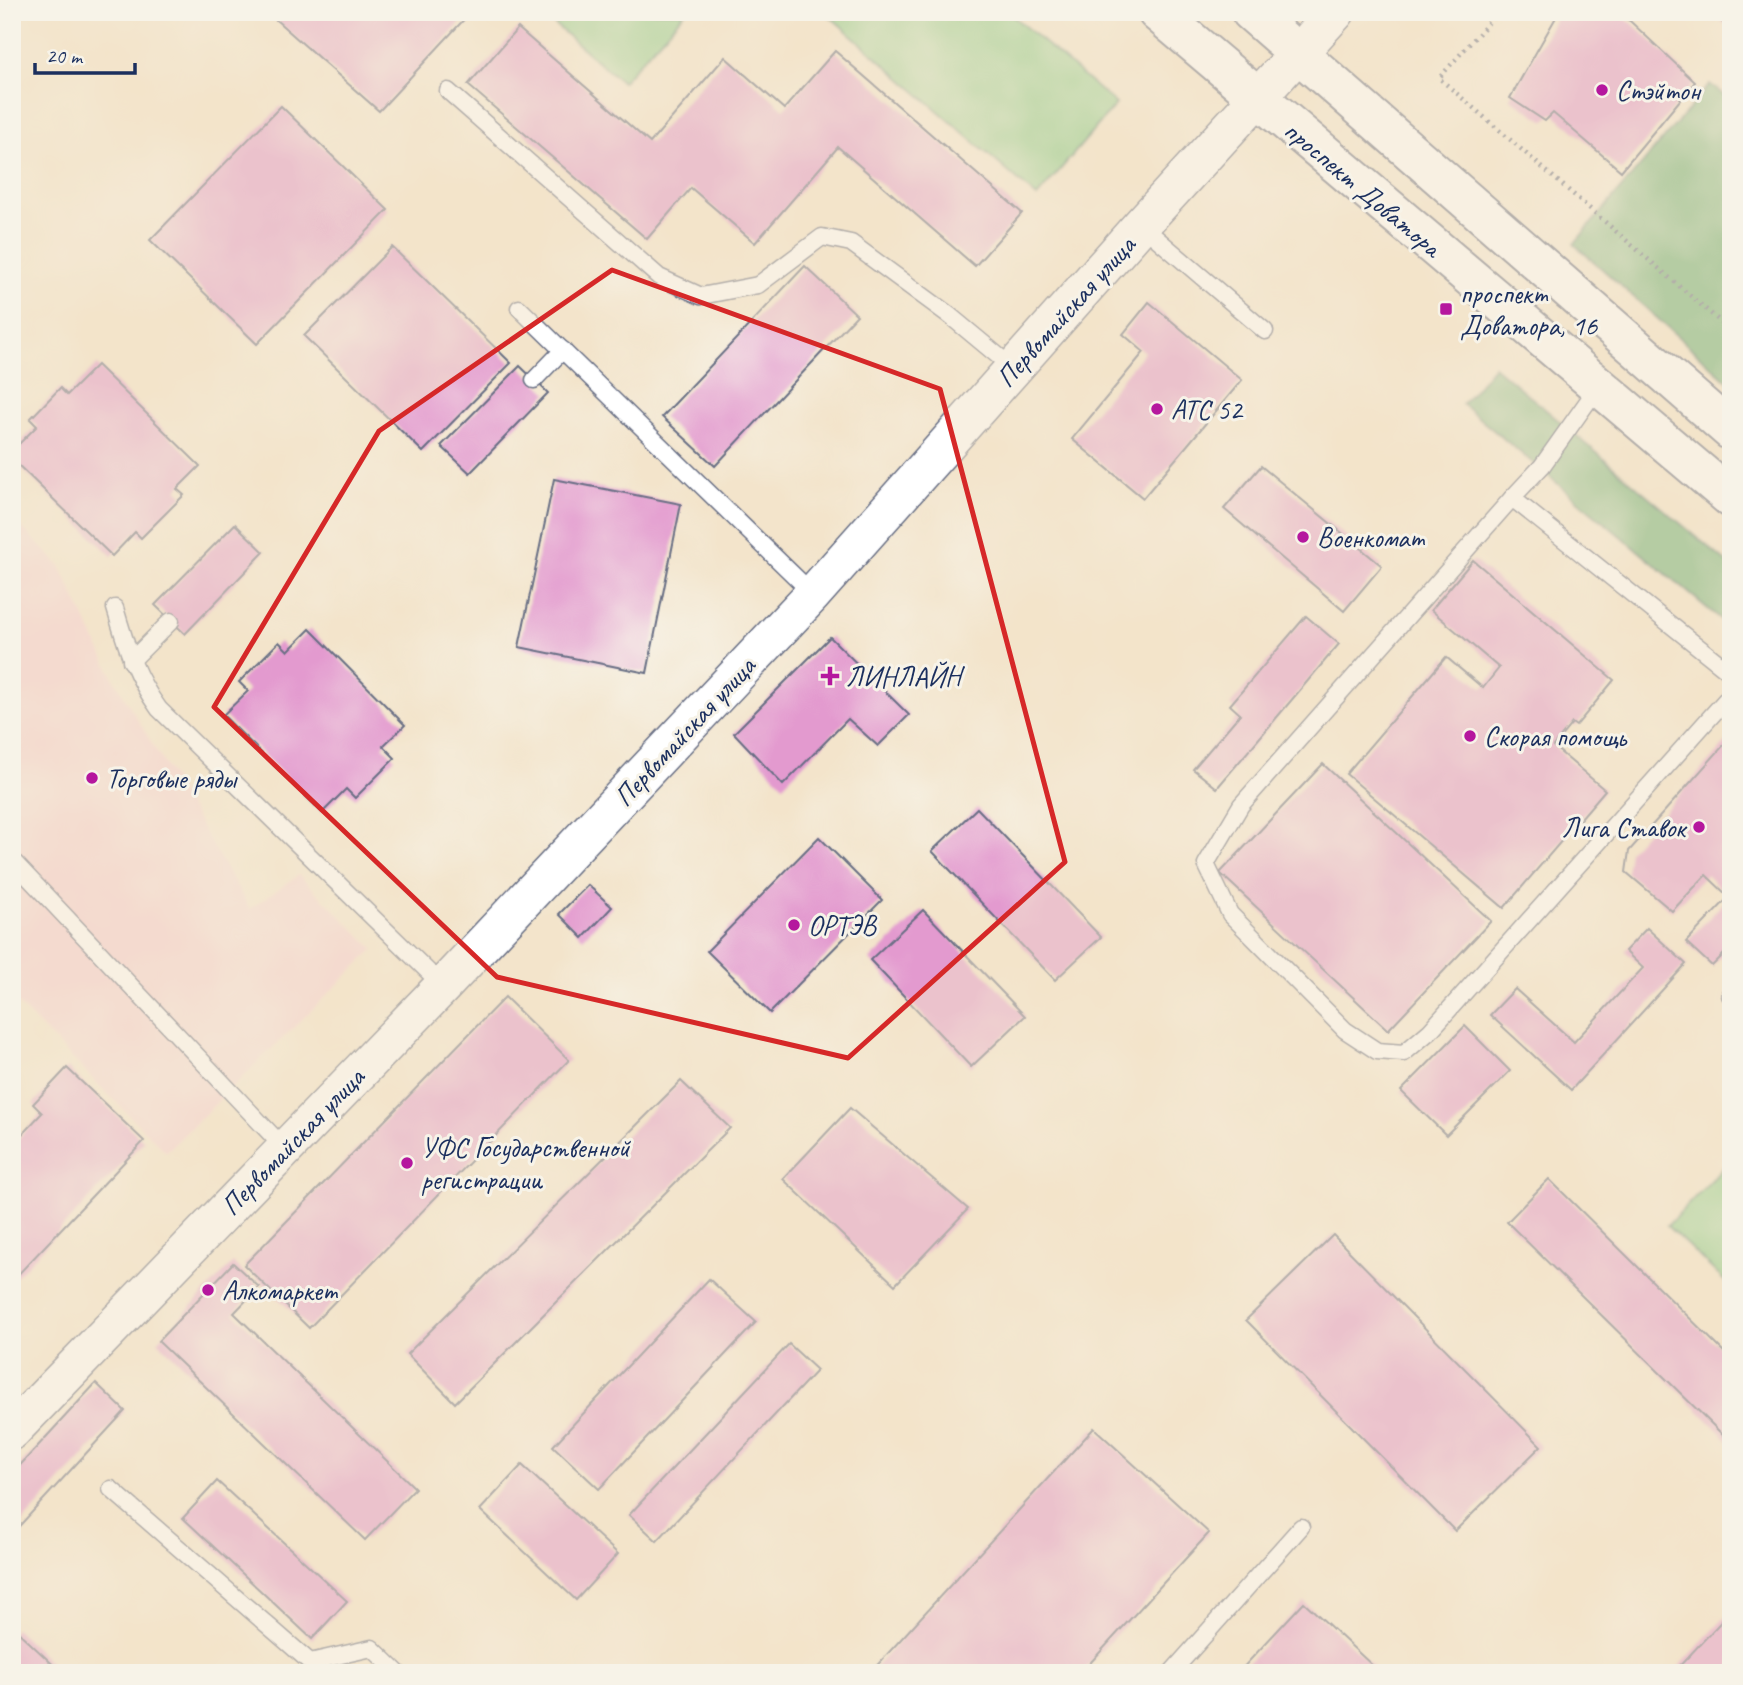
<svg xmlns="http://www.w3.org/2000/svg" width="1743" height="1685" viewBox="0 0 1743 1685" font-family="Caveat,sans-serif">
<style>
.built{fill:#f7cfd4}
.green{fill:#86cb86;stroke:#507d72;stroke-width:2}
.forest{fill:#6caf73;stroke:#446f68;stroke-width:2}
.building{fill:#e39acf}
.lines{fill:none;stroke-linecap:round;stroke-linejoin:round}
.service-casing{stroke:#676e84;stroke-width:19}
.tertiary-casing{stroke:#676e84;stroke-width:40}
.primary-casing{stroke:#676e84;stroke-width:42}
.path{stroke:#676e84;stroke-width:4.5;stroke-dasharray:2 5;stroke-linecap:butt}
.service{stroke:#fff;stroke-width:16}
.tertiary{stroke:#fff;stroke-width:37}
.primary{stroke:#fff;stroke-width:38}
.marked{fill:none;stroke:#d62828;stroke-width:5;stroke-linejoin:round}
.poi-dot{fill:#b5179e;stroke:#f7f3e8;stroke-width:2.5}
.labels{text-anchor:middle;stroke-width:6;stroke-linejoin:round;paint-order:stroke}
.poi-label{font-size:28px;fill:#1b2f5e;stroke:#f7f3e8;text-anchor:start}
.street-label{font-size:28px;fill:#1b2f5e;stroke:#f7f3e8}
</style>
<rect width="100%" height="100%" fill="#f7f3e8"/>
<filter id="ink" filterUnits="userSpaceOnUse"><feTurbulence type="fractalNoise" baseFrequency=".0143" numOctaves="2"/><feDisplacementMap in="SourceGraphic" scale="14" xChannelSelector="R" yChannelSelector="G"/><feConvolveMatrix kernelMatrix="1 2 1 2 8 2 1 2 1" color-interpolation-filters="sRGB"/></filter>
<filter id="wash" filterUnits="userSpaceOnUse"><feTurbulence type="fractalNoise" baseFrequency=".00686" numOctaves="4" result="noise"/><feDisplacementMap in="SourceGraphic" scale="28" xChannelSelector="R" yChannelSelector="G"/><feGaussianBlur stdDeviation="1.57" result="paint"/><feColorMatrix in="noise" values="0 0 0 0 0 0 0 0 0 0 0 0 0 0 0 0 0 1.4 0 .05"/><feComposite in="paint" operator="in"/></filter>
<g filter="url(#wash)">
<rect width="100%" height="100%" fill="#f3e4cb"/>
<path class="built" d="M12,517L60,566L115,681L250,909L299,875L374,949L166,1152L12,998Z"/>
<g class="green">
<path d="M540,12H685L622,82Z"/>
<path d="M825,12H1008L1116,104L1037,197Z"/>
<path d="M1731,1160V1287L1667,1226Z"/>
</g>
<g class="forest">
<path d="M1710,84L1731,101V384L1574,244Z"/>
<path d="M1494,366L1731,566V628L1462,404Z"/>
</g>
<g id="blocks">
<g class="building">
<path d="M267,12H471L379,111Z"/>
<path d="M1559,12H1613L1630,21L1695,82L1621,171L1553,113L1545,121L1510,98Z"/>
<path d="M1710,12H1731V29Z"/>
<path d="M518,28L650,143L725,57L784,109L835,51L1022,213L975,266L838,147L755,243L691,188L647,239L468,85Z"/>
<path d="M281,106L388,210L257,344L150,240Z"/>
<path d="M392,247L511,363L423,452L304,336Z"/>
<path d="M805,266L857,315L715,466L662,417Z"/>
<path d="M1149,302L1242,380L1143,498L1072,439L1144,352L1123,334Z"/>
<path d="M97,365L200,466L177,489L184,495L141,538L135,532L112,556L12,459V451L37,426L30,419L60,388L67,395Z"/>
<path d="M520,366L548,393L470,473L441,446Z"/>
<path d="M1261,466L1382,566L1344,611L1224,509Z"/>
<path d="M554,479L681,504L647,673L519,647Z"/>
<path d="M235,524L264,552L185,634L155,605Z"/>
<path d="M1473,560L1614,680L1576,726L1572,723L1553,746L1605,790L1504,908L1346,774L1446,657L1483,688L1499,668L1431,610Z"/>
<path d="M1306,616L1339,644L1217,788L1193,769L1240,714L1230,705Z"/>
<path d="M310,629L405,725L383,746L395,758L355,798L346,789L322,813L223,715L248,691L239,682L279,642L288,651Z"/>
<path d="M830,637L909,715L878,746L848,719L783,785L734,733Z"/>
<path d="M1731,737V947L1712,966L1686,942L1729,897L1706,875L1672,911L1626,872L1629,851Z"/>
<path d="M1323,764L1491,921L1388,1030L1220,873Z"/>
<path d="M977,808L1101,937L1055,980L932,851Z"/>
<path d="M819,837L882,900L770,1013L707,951Z"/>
<path d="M588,885L612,907L583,938L559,914Z"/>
<path d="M923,910L1025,1016L971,1067L870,960Z"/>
<path d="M1647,928L1686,964L1571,1090L1490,1015L1515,989L1574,1042L1643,968L1625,951Z"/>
<path d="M505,997L569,1060L309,1328L244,1265Z"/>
<path d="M1465,1026L1510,1071L1446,1135L1401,1091Z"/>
<path d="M67,1068L144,1141L12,1281V1145L42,1113L33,1104Z"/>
<path d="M681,1081L730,1128L455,1403L407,1354Z"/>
<path d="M850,1108L968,1209L895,1285L783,1179Z"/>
<path d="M1549,1179L1731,1359V1443L1507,1222Z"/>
<path d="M1333,1235L1541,1446L1455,1531L1246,1320Z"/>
<path d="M233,1263L259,1287L234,1313L415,1488L365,1540L158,1341Z"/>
<path d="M709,1279L756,1322L599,1489L553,1446Z"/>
<path d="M789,1344L817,1370L657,1541L629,1515Z"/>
<path d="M96,1383L125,1411L12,1534V1474Z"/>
<path d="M1094,1428L1209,1533L1081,1673H870Z"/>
<path d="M522,1465L618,1554L576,1600L480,1510Z"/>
<path d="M217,1481L347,1601L312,1639L183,1518Z"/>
<path d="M1304,1602L1374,1667L1368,1673H1238Z"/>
<path d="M1731,1611V1673H1673Z"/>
<path d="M15,1629L62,1673H12V1632Z"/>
</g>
</g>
</g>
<g filter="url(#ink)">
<use href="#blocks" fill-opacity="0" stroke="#676e84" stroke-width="2"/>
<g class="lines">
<g class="service-casing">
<g id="service">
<path d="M448,91L659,277L701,296L758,285L822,237L851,243L949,315L1014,369"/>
<path d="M1141,225L1265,331"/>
<path d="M519,308L813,594"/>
<path d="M534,380L563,350"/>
<path d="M1512,498L1542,466L1598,387"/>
<path d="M115,608C127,648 134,674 159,709L443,986"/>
<path d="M131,661L171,621"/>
<path d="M1731,673L1512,498L1241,805L1206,864L1230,914L1345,1030L1377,1051L1404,1053L1430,1031L1731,694"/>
<path d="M12,860L285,1149"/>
<path d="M1730,995L1731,994"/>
<path d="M111,1489L310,1662L372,1648L398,1673"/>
<path d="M1171,1673L1301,1527"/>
</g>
</g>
<g class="tertiary-casing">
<path id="tertiary" d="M12,1431L443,986L813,594L1141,225L1336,12"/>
</g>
<g class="primary-casing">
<g id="primary">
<path d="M1157,12L1731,498"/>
<path d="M1251,12L1731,431"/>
</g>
</g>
<path class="path" d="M1498,12L1439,78L1731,331"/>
<use href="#service" class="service"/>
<use href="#tertiary" class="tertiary"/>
<use href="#primary" class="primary"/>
</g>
</g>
<path d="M0 0H1743V1685H0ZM612,270L940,389L1065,862L848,1058L497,977L214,707L379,431Z" fill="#f3e4cb" fill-opacity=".55" fill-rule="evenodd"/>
<path class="marked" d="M612,270L940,389L1065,862L848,1058L497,977L214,707L379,431Z"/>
<g class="poi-dot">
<circle cx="1602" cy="90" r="7"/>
<rect x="1439" y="302" width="14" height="14" rx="3.5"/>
<circle cx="1157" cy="409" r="7"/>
<circle cx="1303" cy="537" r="7"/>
<path d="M826.5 665.5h7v7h7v7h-7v7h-7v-7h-7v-7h7z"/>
<circle cx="1470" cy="736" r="7"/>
<circle cx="92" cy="778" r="7"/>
<circle cx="1699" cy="827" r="7"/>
<circle cx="794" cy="925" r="7"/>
<circle cx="407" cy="1163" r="7"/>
<circle cx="208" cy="1290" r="7"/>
</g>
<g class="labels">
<g class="poi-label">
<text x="1616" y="100">Стэйтон</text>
<text x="1460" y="303">проспект<tspan x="1460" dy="32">Доватора, 16</tspan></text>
<text x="1171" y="419">АТС 52</text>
<text x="1317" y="547">Военкомат</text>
<text x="846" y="686">ЛИНЛАЙН</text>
<text x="1484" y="746">Скорая помощь</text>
<text x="106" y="788">Торговые ряды</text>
<text x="1685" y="837" text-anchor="end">Лига Ставок</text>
<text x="808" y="935">ОРТЭВ</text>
<text x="421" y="1157">УФС Государственной<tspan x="421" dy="32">регистрации</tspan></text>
<text x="222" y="1300">Алкомаркет</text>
</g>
<g class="street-label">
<text transform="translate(1363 188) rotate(40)" y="10">проспект Доватора</text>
<text transform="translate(1065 311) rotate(-48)" y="10">Первомайская улица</text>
<text transform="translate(684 731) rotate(-47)" y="10">Первомайская улица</text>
<text transform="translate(292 1141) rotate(-46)" y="10">Первомайская улица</text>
</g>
</g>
<rect width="1743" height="1685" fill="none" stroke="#f7f3e8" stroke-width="42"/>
<path d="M35 63v10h100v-10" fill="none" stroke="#1b2f5e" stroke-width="3.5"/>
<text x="46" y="63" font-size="21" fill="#1b2f5e" stroke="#f7f3e8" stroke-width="5" paint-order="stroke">20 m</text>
</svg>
